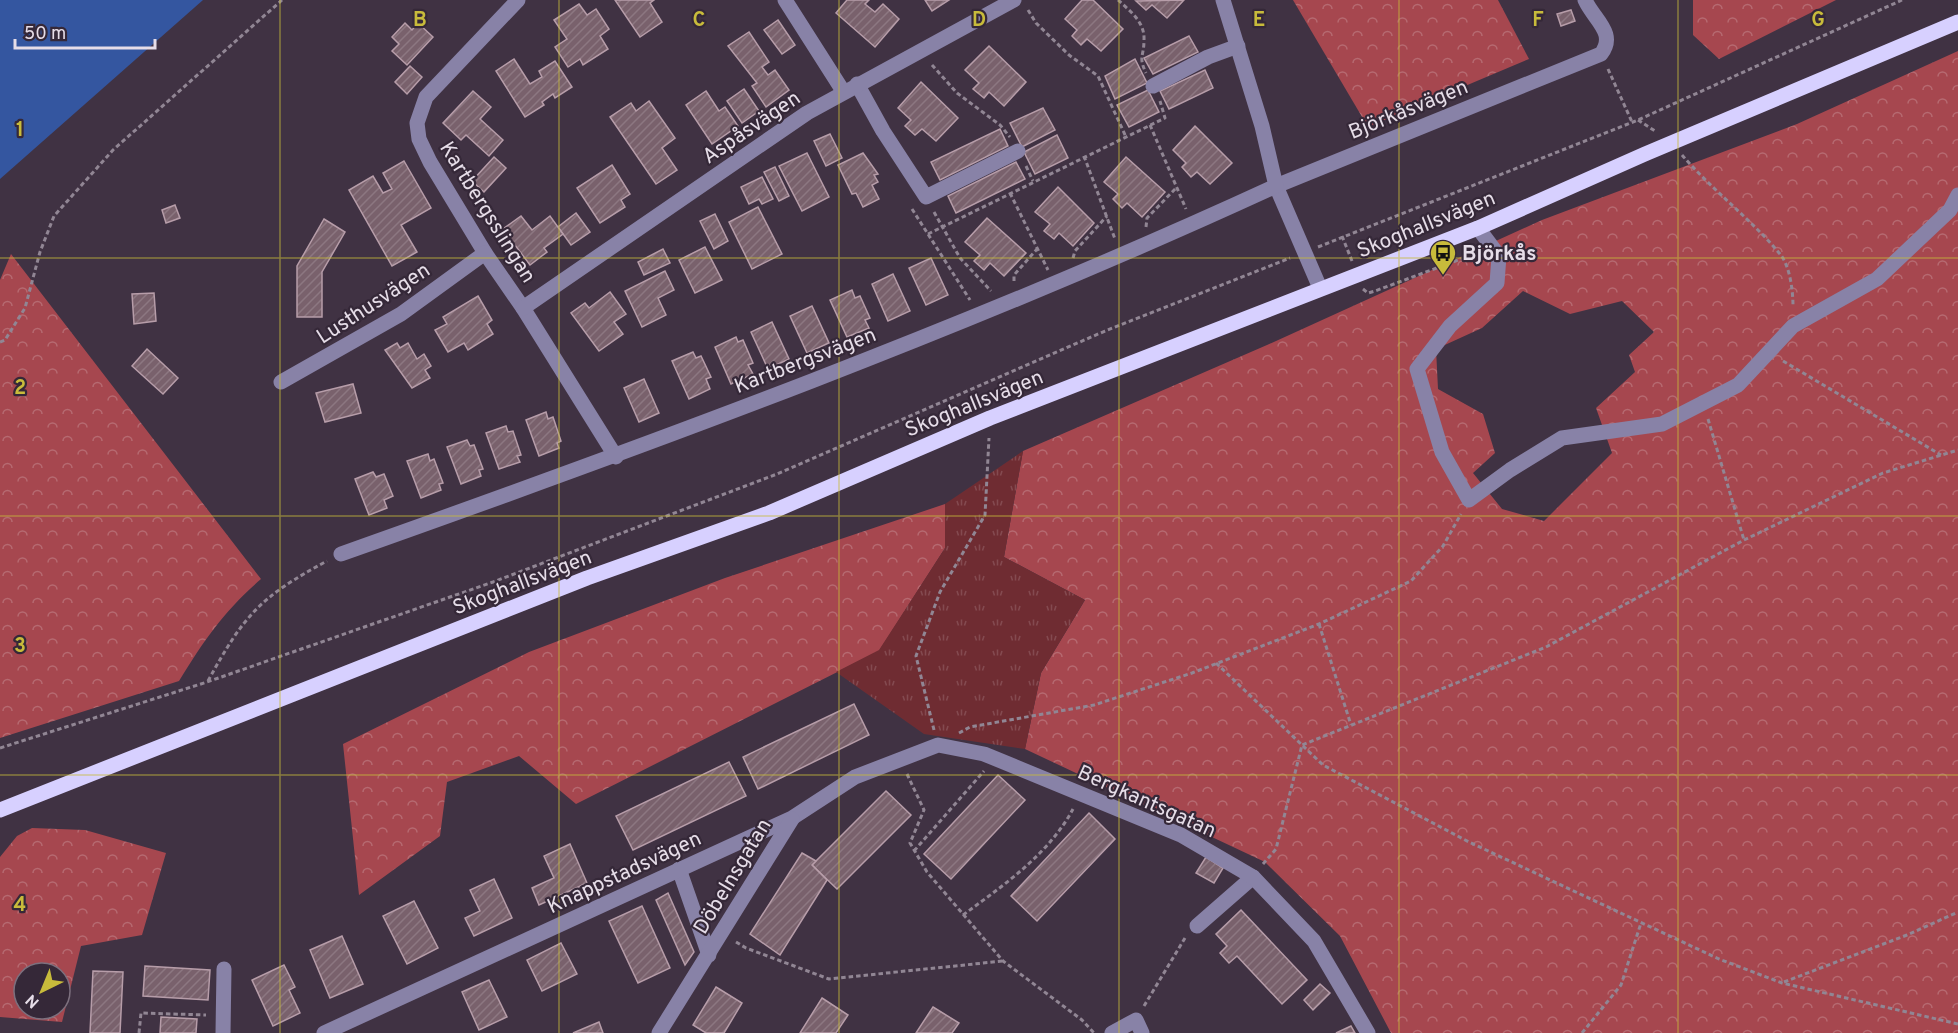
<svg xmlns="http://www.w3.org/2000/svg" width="1958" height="1033" viewBox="0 0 1958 1033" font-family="Overpass,sans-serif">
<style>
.forest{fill:url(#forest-crowns);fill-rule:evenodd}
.park{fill:url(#park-tufts)}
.water{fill:#3456a0}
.building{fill:url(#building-hatch);stroke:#b79da9;stroke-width:1.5}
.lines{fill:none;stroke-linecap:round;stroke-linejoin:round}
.path{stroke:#918694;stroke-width:3;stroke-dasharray:4.5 3;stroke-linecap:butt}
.minor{stroke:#8882a7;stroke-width:15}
.major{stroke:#d7d0ff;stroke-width:15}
.grid{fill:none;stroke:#c8bb3b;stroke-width:1.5;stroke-opacity:0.55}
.labels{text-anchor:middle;stroke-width:4.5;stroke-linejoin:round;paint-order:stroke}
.street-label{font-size:21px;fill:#e6dde8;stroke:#352838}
.poi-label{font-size:21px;font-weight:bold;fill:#e6dde8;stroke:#352838;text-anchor:start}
.grid-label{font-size:20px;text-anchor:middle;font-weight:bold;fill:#c8bb3b;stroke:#352838;stroke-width:4.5;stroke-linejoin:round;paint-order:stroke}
</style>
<defs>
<pattern id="forest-crowns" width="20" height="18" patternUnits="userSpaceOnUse" patternTransform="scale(1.5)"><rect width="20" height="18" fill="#a6474f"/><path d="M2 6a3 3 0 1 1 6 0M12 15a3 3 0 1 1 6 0" fill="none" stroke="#b66a71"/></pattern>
<pattern id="park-tufts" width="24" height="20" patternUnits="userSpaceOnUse" patternTransform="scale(1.5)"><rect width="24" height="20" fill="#6f2c32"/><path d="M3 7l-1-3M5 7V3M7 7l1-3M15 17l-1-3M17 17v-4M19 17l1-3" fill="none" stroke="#844a50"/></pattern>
<pattern id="building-hatch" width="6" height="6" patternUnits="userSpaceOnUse" patternTransform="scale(1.5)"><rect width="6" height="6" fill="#79616c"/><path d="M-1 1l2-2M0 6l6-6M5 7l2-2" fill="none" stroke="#8c7781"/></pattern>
</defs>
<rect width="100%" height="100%" fill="#403243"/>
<g class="forest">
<path d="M1293,0H1498L1529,59L1368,127Z"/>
<path d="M1693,0H1836L1719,59L1693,35Z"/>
<path d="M1958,51V1033H1391L1340,936L1265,862L1025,749L1041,673L1085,600L1004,557L1023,451L1267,345L1542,220L1797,124ZM1523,291L1570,314L1622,301L1654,332L1629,355L1635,372L1596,408L1612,453L1544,521L1502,509L1473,473L1495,453L1483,414L1438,389L1436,349L1482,328Z"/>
<path d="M11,254L261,579C225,610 204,640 179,681L0,738V280Z"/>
<path d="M945,504V548L879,651L576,804L519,756L447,782L440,836L359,895L343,744L529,652L725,578Z"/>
<path d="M32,828L85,830L166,853L142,935L81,946L62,1022L0,1017V857L17,836ZM24,973H60V1009H24Z"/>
</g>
<path class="park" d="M1023,451L1004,557L1085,600L1041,673L1025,749L924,734L836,672L879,650L945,548V504Z"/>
<path class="water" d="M0,0H203L0,179Z"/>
<g class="building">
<path d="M615,0H654L650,3L662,22L640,37Z"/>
<path d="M847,0H869L865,4L875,12L883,4L899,19L875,47L836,13Z"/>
<path d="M925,0H949L932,11Z"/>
<path d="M1082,0H1093L1123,29L1101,51L1087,39L1081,45L1072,36L1077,30L1065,19Z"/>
<path d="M1184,0L1167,18L1152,5L1146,10L1136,1Z"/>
<path d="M579,4L587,15L596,9L609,29L600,36L608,49L583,65L580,59L568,67L555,47L567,39L554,20Z"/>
<path d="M1571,10L1575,21L1561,26L1557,14Z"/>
<path d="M778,20L795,45L782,54L764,30Z"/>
<path d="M405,23L412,30L418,23L433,37L407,65L392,51L399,44L392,37Z"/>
<path d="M749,32L769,62L762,67L768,75L775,70L789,90L766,107L752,86L757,83L728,46Z"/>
<path d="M1189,36L1198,52L1153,74L1144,58Z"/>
<path d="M989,46L1026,82L1004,106L989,92L984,98L973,89L979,83L965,70Z"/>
<path d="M514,59L530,84L542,77L539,71L555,61L572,87L555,98L553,94L542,102L544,105L525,117L496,71Z"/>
<path d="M1135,59L1147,83L1115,99L1105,76Z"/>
<path d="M410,66L422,77L407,94L395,82Z"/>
<path d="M1205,70L1213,88L1169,109L1160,91Z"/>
<path d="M921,82L958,118L936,141L922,129L915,135L905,126L911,120L898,108Z"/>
<path d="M744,89L759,111L742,123L727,101Z"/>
<path d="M1148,90L1159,112L1129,127L1117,105Z"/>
<path d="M473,91L491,107L480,119L503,140L489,156L466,135L461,140L443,123Z"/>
<path d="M706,91L719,111L725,107L738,126L712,144L686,105Z"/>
<path d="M649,101L675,138L662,148L677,170L656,184L610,117L631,103L636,111Z"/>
<path d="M1043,108L1055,130L1022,147L1010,123Z"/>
<path d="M1195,126L1232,163L1210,184L1197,172L1191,177L1182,167L1186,163L1173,150Z"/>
<path d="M1000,129L1008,146L940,180L931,162Z"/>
<path d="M830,134L842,158L826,166L814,141Z"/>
<path d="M1057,135L1068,158L1035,174L1024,152Z"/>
<path d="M807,153L829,197L802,211L779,166Z"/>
<path d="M863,153L878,174L874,175L878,182L872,185L879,199L863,207L856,193L852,194L838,165Z"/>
<path d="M494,157L506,168L484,192L472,181Z"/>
<path d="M1126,157L1165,192L1142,217L1127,203L1122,208L1113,199L1118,194L1104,182Z"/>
<path d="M404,161L431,208L401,225L417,252L392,266L349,190L373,176L383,193L392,189L383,173Z"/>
<path d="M1016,162L1025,179L956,213L948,196Z"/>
<path d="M612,165L630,194L621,200L625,207L600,223L577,188Z"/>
<path d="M775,167L789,196L779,201L764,172Z"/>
<path d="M762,177L773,199L762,204L759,199L749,204L741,187Z"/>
<path d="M1058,187L1094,223L1073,246L1059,233L1054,239L1044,231L1050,224L1035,212Z"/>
<path d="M175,205L180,218L166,223L162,210Z"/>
<path d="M758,207L782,254L752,269L729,222Z"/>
<path d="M576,213L590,232L571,245L558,227Z"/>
<path d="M715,214L728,241L714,249L700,221Z"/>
<path d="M521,216L532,230L550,216L563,234L544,248L547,252L530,265L503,229Z"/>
<path d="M987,218L1026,253L1004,276L990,263L984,270L974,261L980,255L965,242Z"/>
<path d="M324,219L345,232L322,272V317H297V266Z"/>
<path d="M705,247L722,280L695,293L679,260Z"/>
<path d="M663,249L670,263L644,275L638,262Z"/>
<path d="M931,258L948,295L926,305L909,268Z"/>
<path d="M665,271L674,290L658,298L666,315L642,327L625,291Z"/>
<path d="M893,274L910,311L888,321L872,284Z"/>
<path d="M852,290L855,298L860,296L870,318L865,320L869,328L847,337L830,300Z"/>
<path d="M610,292L626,314L614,322L623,334L599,351L571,313L585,303L589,308Z"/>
<path d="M154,293L156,321L134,324L132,294Z"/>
<path d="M478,296L492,320L487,324L493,334L468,350L464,343L448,352L435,330L447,324L443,317Z"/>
<path d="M812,306L829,343L807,353L790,316Z"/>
<path d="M772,322L789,359L768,369L751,332Z"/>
<path d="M736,337L738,342L743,340L753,363L748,365L753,374L731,384L715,347Z"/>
<path d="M397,343L400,348L408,343L417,359L424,354L431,366L425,370L430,378L412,388L385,350Z"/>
<path d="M147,349L178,378L163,394L132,366Z"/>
<path d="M693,352L696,358L701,356L711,377L706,379L710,389L689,399L672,361Z"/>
<path d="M644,379L659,413L639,422L624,388Z"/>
<path d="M353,384L361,413L325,422L316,393Z"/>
<path d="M546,412L548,419L553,417L561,441L557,443L559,448L539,456L526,420Z"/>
<path d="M506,426L508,432L513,431L521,455L517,456L520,462L499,469L486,433Z"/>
<path d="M467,440L470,446L474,445L483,469L479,470L481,476L461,484L447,447Z"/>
<path d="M428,454L430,461L434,459L443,483L439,484L441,490L421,498L407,461Z"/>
<path d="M373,472L376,477L384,474L393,496L384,500L387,508L369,515L355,479Z"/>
<path d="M854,704L869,735L758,789L743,757Z"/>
<path d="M729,762L746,796L633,850L616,816Z"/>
<path d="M998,775L1025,800L951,879L924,854Z"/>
<path d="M886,791L911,815L837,889L812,865Z"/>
<path d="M1089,813L1115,839L1037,921L1011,896Z"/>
<path d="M570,844L587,883L539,905L532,888L554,878L544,856Z"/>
<path d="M802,853L816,861L812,865L827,880L780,955L750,934Z"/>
<path d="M1206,857L1223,868L1214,883L1196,873Z"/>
<path d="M494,879L512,918L474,936L465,918L480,911L470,890Z"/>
<path d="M668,893L694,952L685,965L656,900Z"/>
<path d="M414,901L438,948L407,964L383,916Z"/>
<path d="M642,906L670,968L638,983L609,921Z"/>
<path d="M1241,910L1307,980L1282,1004L1237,956L1229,963L1220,953L1227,946L1216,934Z"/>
<path d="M342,936L363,984L330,998L310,950Z"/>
<path d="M561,943L577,974L542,991L527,960Z"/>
<path d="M284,965L295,987L289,990L300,1013L273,1026L252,980Z"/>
<path d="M145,966L210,970L208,1000L143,996Z"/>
<path d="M93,971L123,972L120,1033H90Z"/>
<path d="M489,980L507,1017L479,1030L462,992Z"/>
<path d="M1320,984L1330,993L1313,1010L1304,1000Z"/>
<path d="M716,987L742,1003L724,1033H706L693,1025Z"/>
<path d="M822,998L848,1015L836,1033H800Z"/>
<path d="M933,1007L959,1023L952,1033H916Z"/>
<path d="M161,1017L197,1019L196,1033H160Z"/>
<path d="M599,1022L603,1033H573Z"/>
<path d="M1351,1026L1355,1033H1336Z"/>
</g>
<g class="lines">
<g class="path">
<path d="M1118,0C1130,11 1145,22 1144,40C1144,57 1138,56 1146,73"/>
<path d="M1028,10L1036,23L1069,55L1098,76L1126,137"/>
<path d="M932,65L957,93L1000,125L1010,137"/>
<path d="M1608,69L1632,122"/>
<path d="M1638,120L1655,131"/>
<path d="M1150,125L1186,209"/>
<path d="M1682,155C1712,190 1751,219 1780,254C1790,266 1793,291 1793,306"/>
<path d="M1084,156L1115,239"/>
<path d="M1026,166L1033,181"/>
<path d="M1010,193L1048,270"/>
<path d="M912,209L970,300"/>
<path d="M934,212L960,258L991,291"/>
<path d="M1146,227L1147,218L1177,187"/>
<path d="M928,234L1165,118L1160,101"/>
<path d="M1342,236L1352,261"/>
<path d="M1318,247L1638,120L1902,0"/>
<path d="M1073,258L1075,251L1107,216"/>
<path d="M1014,281V275L1037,249"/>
<path d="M1363,289L1368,293L1375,291L1477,253"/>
<path d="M0,342L5,340L25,308L40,252L54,216L113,150L282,0"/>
<path d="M1783,361L1941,455"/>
<path d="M1708,419L1744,540"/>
<path d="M1319,624L1351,725"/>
<path d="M1216,663L1323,765L1469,842L1719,959L1782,983L1958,1024"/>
<path d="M208,681C244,615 260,597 327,561"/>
<path d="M934,730L916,656L940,592L985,515L989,438"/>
<path d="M959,733L970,727L1094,705L1192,673L1319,624L1411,581L1443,546L1461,514"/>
<path d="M0,748L207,682L493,582L777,474L1105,331L1290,258"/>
<path d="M907,774L924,810L910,843L927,872L1003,961L1082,1020L1094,1033"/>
<path d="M914,851L984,771"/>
<path d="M1263,864L1276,849L1302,745L1546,647L1744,540L1883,473L1958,450"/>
<path d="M963,915C1004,885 1049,854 1073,809"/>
<path d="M736,942L746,948L829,979L1003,961"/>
<path d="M1784,982L1907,935L1958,912"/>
<path d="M1144,1006L1185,938"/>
<path d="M139,1033L141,1013L206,1015"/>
<path d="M1582,1033L1621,985L1641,923"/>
</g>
<g class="minor">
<path d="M518,0L426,97L417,123L419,139L430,162L485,253L523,308L616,457"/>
<path d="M785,0L843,91"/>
<path d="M857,84L883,131L926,197L1018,151"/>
<path d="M1153,86L1208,57L1238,46"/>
<path d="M1478,228L1499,256L1497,283L1450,326L1417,369L1442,452L1469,500L1510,470L1562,438L1662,424L1738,385L1793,326L1877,279L1950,210L1958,195"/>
<path d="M1320,288L1276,186L1601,54C1617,33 1594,20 1585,0"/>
<path d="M523,308L807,113L1014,0"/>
<path d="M281,382L401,314L485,253"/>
<path d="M341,554C657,442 972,326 1276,186L1262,126L1223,0"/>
<path d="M679,869L709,955"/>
<path d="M1197,926L1253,877"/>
<path d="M223,1033L224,969"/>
<path d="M324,1033L792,818L855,777L938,745L984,754L1181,835L1253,877L1314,941L1368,1033"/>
<path d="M659,1033L792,819"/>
<path d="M1112,1033L1136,1020L1142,1033"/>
</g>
<path class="major" d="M0,810L587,578L769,513L990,418L1478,228L1645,154L1958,22"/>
</g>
<path class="grid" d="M280,0V1033M559,0V1033M839,0V1033M1119,0V1033M1399,0V1033M1678,0V1033M0,258H1958M0,516H1958M0,775H1958"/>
<defs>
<g id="bus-pin" transform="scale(1.35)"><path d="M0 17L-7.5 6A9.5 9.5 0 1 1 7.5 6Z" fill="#c8bb3b" stroke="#352838"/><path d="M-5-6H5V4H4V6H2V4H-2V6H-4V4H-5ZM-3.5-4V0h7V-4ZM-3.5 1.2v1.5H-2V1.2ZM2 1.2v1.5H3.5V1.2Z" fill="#111"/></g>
</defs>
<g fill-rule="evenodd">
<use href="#bus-pin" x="1443" y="253"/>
</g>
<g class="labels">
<g class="street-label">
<text transform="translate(1408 109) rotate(-22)" y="7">Björkåsvägen</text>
<text transform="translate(751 127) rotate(-34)" y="7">Aspåsvägen</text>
<text transform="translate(488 212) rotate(58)" y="7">Kartbergsslingan</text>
<text transform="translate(1426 224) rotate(-22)" y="7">Skoghallsvägen</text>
<text transform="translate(373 303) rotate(-33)" y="7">Lusthusvägen</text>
<text transform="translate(805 360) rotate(-21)" y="7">Kartbergsvägen</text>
<text transform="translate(974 403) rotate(-22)" y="7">Skoghallsvägen</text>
<text transform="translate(522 582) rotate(-21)" y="7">Skoghallsvägen</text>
<text transform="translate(1147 801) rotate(24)" y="7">Bergkantsgatan</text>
<text transform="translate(624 872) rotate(-25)" y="7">Knappstadsvägen</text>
<text transform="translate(732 876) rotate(-59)" y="7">Döbelnsgatan</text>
</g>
<g class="poi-label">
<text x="1462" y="260">Björkås</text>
</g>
</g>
<g class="grid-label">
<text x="420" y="26">B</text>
<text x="699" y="26">C</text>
<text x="979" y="26">D</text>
<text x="1259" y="26">E</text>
<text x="1538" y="26">F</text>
<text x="1818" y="26">G</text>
<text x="20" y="136">1</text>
<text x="20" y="394">2</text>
<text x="20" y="652">3</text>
<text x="20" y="911">4</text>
</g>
<g transform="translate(42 991) rotate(223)"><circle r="28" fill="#352838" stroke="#7c707e" stroke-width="1.5"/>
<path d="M0-4.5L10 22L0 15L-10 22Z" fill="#c8bb3b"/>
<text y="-9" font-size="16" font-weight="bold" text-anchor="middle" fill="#e6dde8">N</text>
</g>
<path d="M15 39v9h140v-9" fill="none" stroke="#e6dde8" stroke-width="3"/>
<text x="24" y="39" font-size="18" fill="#e6dde8" stroke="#352838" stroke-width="4.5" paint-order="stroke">50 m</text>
</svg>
